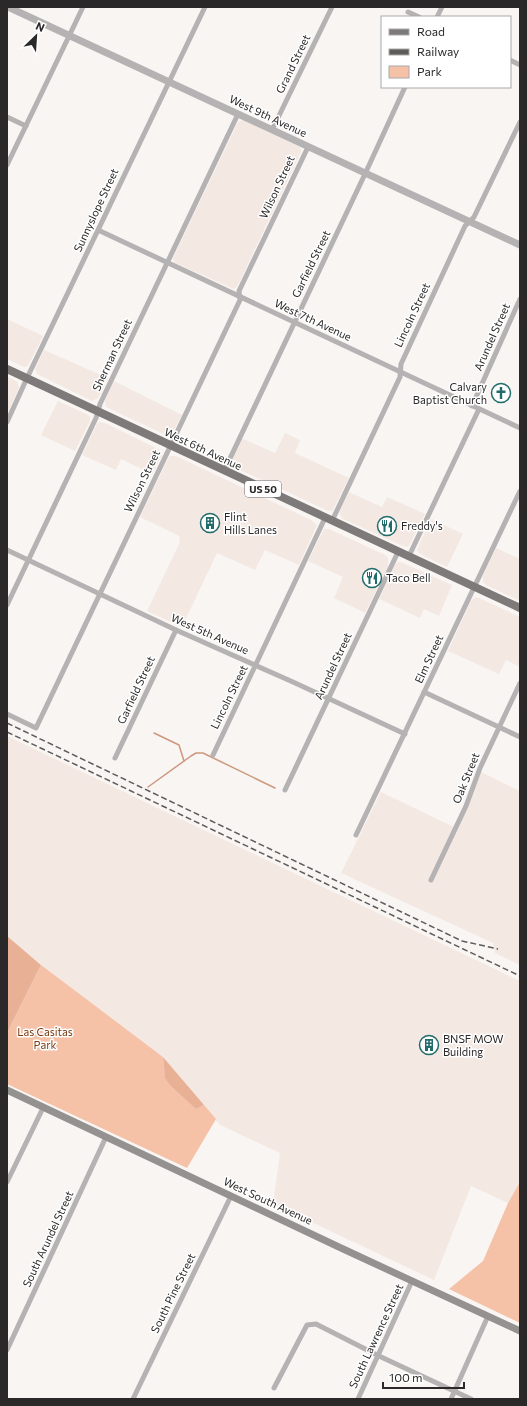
<svg xmlns="http://www.w3.org/2000/svg" width="527" height="1406" viewBox="0 0 527 1406" font-family="Commissioner,sans-serif">
<style>
.built{fill:#f4e8e3}
.green{fill:#f5c1a7}
.forest{fill:#e8b196}
.lines{fill:none;stroke-linecap:round;stroke-linejoin:round}
.stream{stroke:#cd987d;stroke-width:1.5}
.minor{stroke:#b4b2b2;stroke-width:5}
.tertiary{stroke:#b4b2b2;stroke-width:7}
.secondary{stroke:#949291;stroke-width:7}
.primary{stroke:#7d7a79;stroke-width:8}
.rail{stroke:#5e5b5b;stroke-width:1.5;stroke-dasharray:6 3;stroke-linecap:butt}
.labels{text-anchor:middle;stroke-width:3;stroke-linejoin:round;paint-order:stroke}
.shield{fill:#fff;stroke:#6a6868;stroke-width:1}
.shield-label{font-size:10px;font-weight:bold;fill:#2a2828}
.street-label{font-size:11px;fill:#2a2828;stroke:#fff}
.poi-label{font-size:11px;fill:#2a2828;stroke:#fff;text-anchor:start}
.park-label{font-size:11px;fill:#7b3911;stroke:#fff}
</style>
<rect width="100%" height="100%" fill="#f8f5f3"/>
<g class="built">
<path d="M243,120L300,147L301,152L237,287L234,289L175,263L173,258L238,122Z"/>
<path d="M7,319L43,336L29,364L26,367H24L7,359Z"/>
<path d="M44,350L108,378L98,398L92,401L37,374L35,369Z"/>
<path d="M7,376L16,381L18,383L19,388L7,414Z"/>
<path d="M114,381L182,415L172,434L166,435L106,407L105,404V400Z"/>
<path d="M58,401L88,415L90,417V421L75,451L41,435Z"/>
<path d="M99,422L105,423L160,450L162,455L152,474L121,459L116,470L82,455L97,424Z"/>
<path d="M285,433L300,440L295,453L349,478L333,510L329,511L326,510L232,466V459L241,438L275,453Z"/>
<path d="M170,456H176L311,520L317,525L299,565L265,550L255,570L217,553L182,627L147,611L180,542L179,536L140,517L168,459Z"/>
<path d="M349,492L382,507L387,497L425,514L410,544L407,547L403,546L343,519L340,515V511Z"/>
<path d="M431,519L463,534L447,567L420,554L417,550Z"/>
<path d="M324,529H329L385,555L388,558V567L365,613L334,598L343,577L308,561Z"/>
<path d="M496,548L520,559V601L486,585L483,582V576Z"/>
<path d="M398,562H401L452,585L439,616L424,609L420,618L379,599L395,565Z"/>
<path d="M476,597L479,598L520,617V667L506,660L499,674L448,651L471,601Z"/>
<path d="M7,736L520,981V1182L508,1203L471,1186L434,1280L273,1204L280,1153L220,1125L163,1057L51,973L7,936Z"/>
<path d="M481,772L520,791V965L495,953L493,943L341,873L381,792L458,829Z"/>
</g>
<g class="green">
<path d="M41,965L163,1057L165,1077L196,1109L204,1105L216,1119L187,1168L7,1084V1033Z"/>
<path d="M520,1182V1323L449,1289L483,1261L508,1203Z"/>
</g>
<g class="forest">
<path d="M7,936L41,965L7,1033Z"/>
<path d="M163,1057L204,1105L196,1109L170,1085L165,1078Z"/>
</g>
<g class="lines">
<g class="stream">
<path d="M154,733L179,745L184,761"/>
<path d="M148,787L191,756L196,753H203L275,788"/>
</g>
<g class="minor">
<path d="M408,12L419,17"/>
<path d="M437,17L442,7"/>
<path d="M510,60L520,65"/>
<path d="M7,117L26,126"/>
<path d="M272,130L332,7"/>
<path d="M7,165L83,7"/>
<path d="M98,230L520,428"/>
<path d="M472,406L520,299"/>
<path d="M7,422L27,378L205,7"/>
<path d="M224,471L365,174L405,87"/>
<path d="M332,521L400,377L401,364L465,226L474,217L520,122"/>
<path d="M7,550L176,630L293,682L405,734"/>
<path d="M409,556L479,409"/>
<path d="M7,605L96,418L100,404L238,114"/>
<path d="M424,692L520,737"/>
<path d="M7,714L36,728L240,300L239,291L308,147"/>
<path d="M213,755L325,518"/>
<path d="M115,758L176,630"/>
<path d="M285,790L398,552"/>
<path d="M356,835L520,491"/>
<path d="M431,880L466,806L480,768L520,683"/>
<path d="M7,1182L43,1108"/>
<path d="M7,1350L106,1137"/>
<path d="M274,1388L307,1325L316,1324L379,1356L471,1399"/>
<path d="M133,1399L231,1196"/>
<path d="M358,1399L412,1281"/>
<path d="M451,1399L488,1316"/>
</g>
<path class="tertiary" d="M8,7L520,245"/>
<path class="secondary" d="M7,1090L341,1248L520,1331"/>
<path class="primary" d="M7,369L520,608"/>
<g class="rail">
<path d="M7,723L462,941L498,949"/>
<path d="M7,732L520,976"/>
</g>
</g>
<defs>
<g id="church-ring" transform="scale(1)"><circle r="9.5" fill="#fff" stroke="#206c6b" stroke-width="1.5"/><path d="M-1.2-6h2.4v3.5h3.3v2.4h-3.3V6h-2.4V-.1h-3.3v-2.4h3.3Z" fill="#206c6b"/></g>
<g id="building-ring" transform="scale(1)"><circle r="9.5" fill="#fff" stroke="#206c6b" stroke-width="1.5"/><path d="M-4-6H4V6H1V3H-1V6H-4ZM-2.5-4.3h1.7v1.8h-1.7ZM.8-4.3h1.7v1.8H.8ZM-2.5-1h1.7V.8h-1.7ZM.8-1h1.7V.8H.8Z" fill="#206c6b"/></g>
<g id="restaurant-ring" transform="scale(1)"><circle r="9.5" fill="#fff" stroke="#206c6b" stroke-width="1.5"/><path d="M-5-6h1v4h1v-4h1v4h1v-4h1v5L-1.5 .5V6h-2V.5L-5-1ZM5-6V6H3V1.5H1.5Q1.5-4 5-6Z" fill="#206c6b"/></g>
</defs>
<g fill-rule="evenodd">
<use href="#church-ring" x="501" y="393"/>
<use href="#building-ring" x="210" y="523"/>
<use href="#restaurant-ring" x="387" y="526"/>
<use href="#restaurant-ring" x="372" y="578"/>
<use href="#building-ring" x="429" y="1045"/>
</g>
<g class="labels">
<rect class="shield" x="245" y="481" width="36" height="16" rx="3"/>
<g class="shield-label">
<text x="263" y="493">US 50</text>
</g>
<g class="street-label">
<text transform="translate(293 64) rotate(-64)" y="4">Grand Street</text>
<text transform="translate(268 116) rotate(25)" y="4">West 9th Avenue</text>
<text transform="translate(277 187) rotate(-65)" y="4">Wilson Street</text>
<text transform="translate(96 210) rotate(-65)" y="4">Sunnyslope Street</text>
<text transform="translate(311 264) rotate(-64)" y="4">Garfield Street</text>
<text transform="translate(412 315) rotate(-65)" y="4">Lincoln Street</text>
<text transform="translate(313 320) rotate(25)" y="4">West 7th Avenue</text>
<text transform="translate(492 337) rotate(-66)" y="4">Arundel Street</text>
<text transform="translate(112 355) rotate(-65)" y="4">Sherman Street</text>
<text transform="translate(203 449) rotate(25)" y="4">West 6th Avenue</text>
<text transform="translate(142 481) rotate(-64)" y="4">Wilson Street</text>
<text transform="translate(210 634) rotate(24)" y="4">West 5th Avenue</text>
<text transform="translate(429 659) rotate(-65)" y="4">Elm Street</text>
<text transform="translate(333 666) rotate(-65)" y="4">Arundel Street</text>
<text transform="translate(136 690) rotate(-65)" y="4">Garfield Street</text>
<text transform="translate(229 697) rotate(-64)" y="4">Lincoln Street</text>
<text transform="translate(466 778) rotate(-68)" y="4">Oak Street</text>
<text transform="translate(268 1201) rotate(25)" y="4">West South Avenue</text>
<text transform="translate(48 1239) rotate(-65)" y="4">South Arundel Street</text>
<text transform="translate(173 1293) rotate(-64)" y="4">South Pine Street</text>
<text transform="translate(376 1336) rotate(-65)" y="4">South Lawrence Street</text>
</g>
<g class="poi-label">
<text x="487" y="391" text-anchor="end">Calvary<tspan x="487" dy="13">Baptist Church</tspan></text>
<text x="224" y="521">Flint<tspan x="224" dy="13">Hills Lanes</tspan></text>
<text x="401" y="530">Freddy's</text>
<text x="386" y="582">Taco Bell</text>
<text x="443" y="1043">BNSF MOW<tspan x="443" dy="13">Building</tspan></text>
</g>
<g class="park-label">
<text x="45" y="1036">Las Casitas<tspan x="45" dy="13">Park</tspan></text>
</g>
</g>
<rect width="527" height="1406" fill="none" stroke="#2a2828" stroke-width="16"/>
<rect x="381" y="16" width="130" height="72" fill="#ffffff" stroke="#aaa9a9"/>
<rect x="389" y="29" width="20" height="6" fill="#7d7a79" stroke="#aaa9a9"/>
<text x="417" y="36" font-size="12" fill="#2a2828">Road</text>
<rect x="389" y="49" width="20" height="6" fill="#5e5b5b" stroke="#aaa9a9"/>
<text x="417" y="56" font-size="12" fill="#2a2828">Railway</text>
<rect x="389" y="66" width="20" height="12" fill="#f5c1a7" stroke="#aaa9a9"/>
<text x="417" y="76" font-size="12" fill="#2a2828">Park</text>
<g transform="translate(36 36) rotate(25)" stroke="#ffffff" stroke-width="3" paint-order="stroke">
<path d="M0-3L7 15L0 10L-7 15Z" fill="#2a2828"/>
<text y="-6" font-size="11" font-weight="bold" text-anchor="middle" fill="#2a2828">N</text>
</g>
<path d="M383 1382v6h81v-6" fill="none" stroke="#2a2828" stroke-width="2"/>
<text x="389" y="1382" font-size="12" fill="#2a2828" stroke="#ffffff" stroke-width="3" paint-order="stroke">100 m</text>
</svg>
